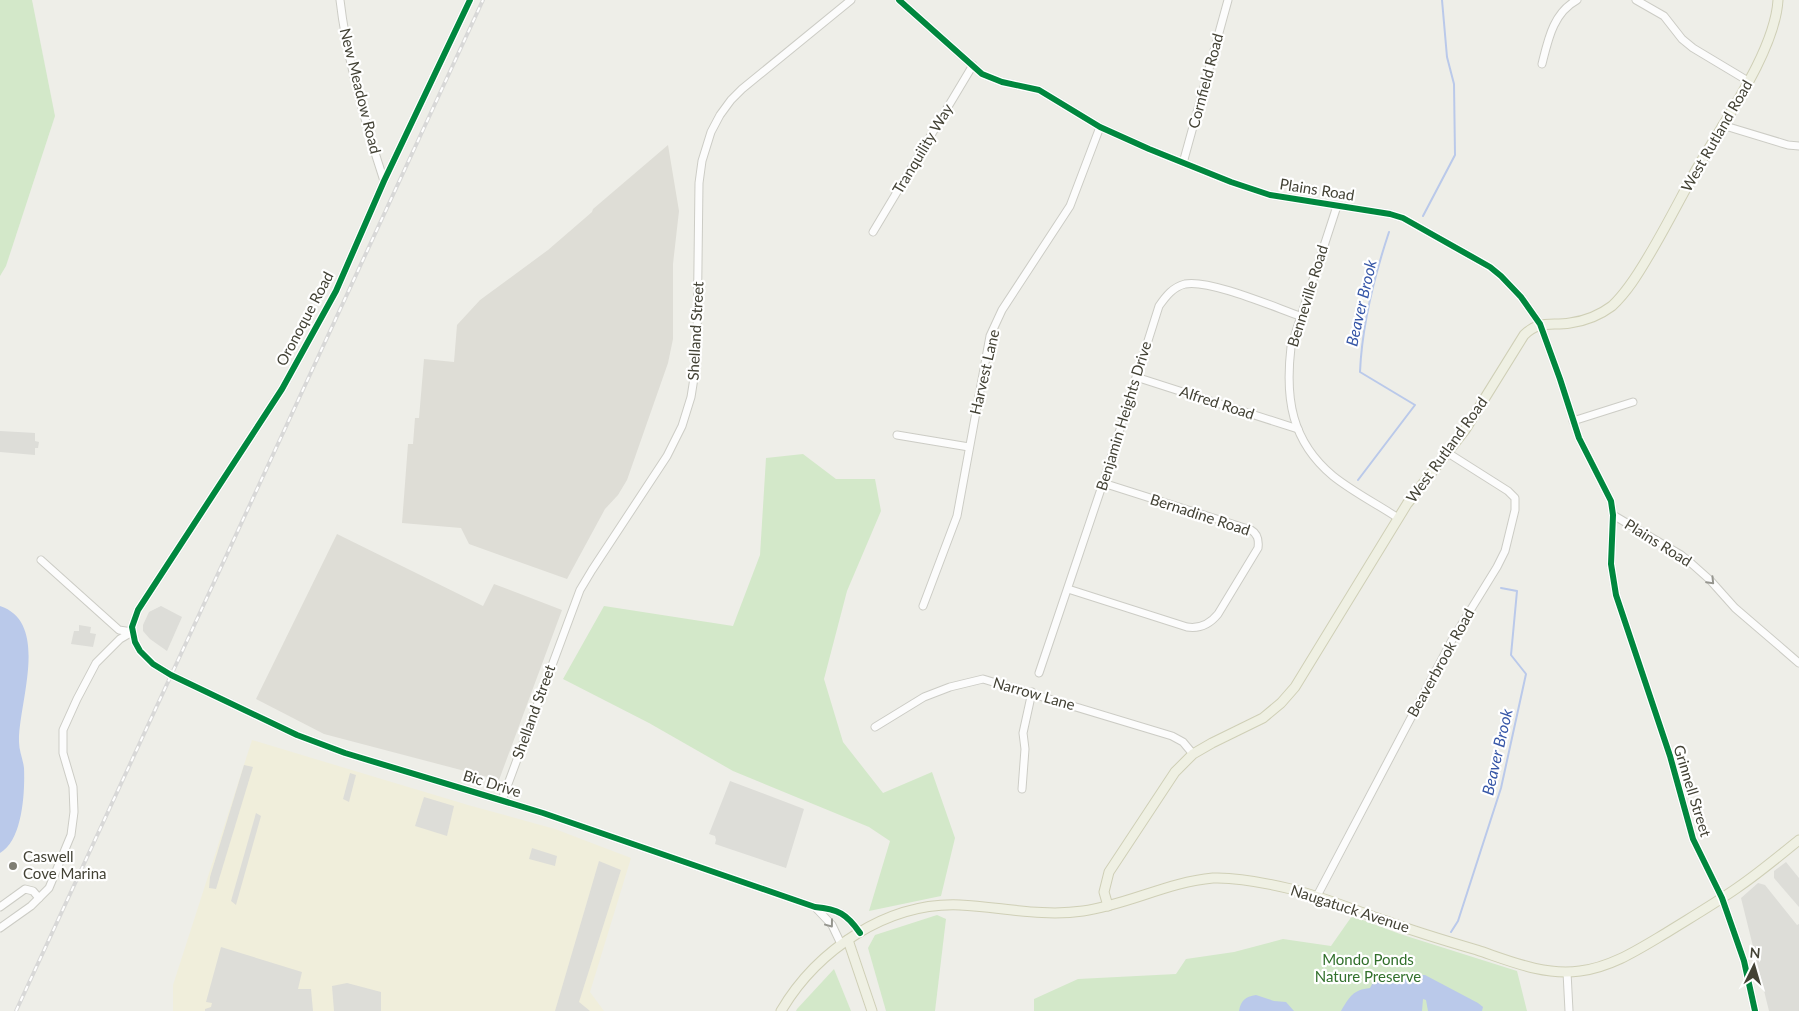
<svg xmlns="http://www.w3.org/2000/svg" width="1799" height="1011" viewBox="0 0 1799 1011" font-family="Lato,sans-serif">
<style>
.commercial{fill:#f0eedb}
.industrial{fill:#deddd6}
.green{fill:#d3e8c9}
.parking{fill:#ddddd8}
.water{fill:#bac9ea}
.lines{fill:none;stroke-linecap:round;stroke-linejoin:round}
.stream{stroke:#bac9ea;stroke-width:2}
.minor-casing{stroke:#ccccc5;stroke-width:9}
.major-casing{stroke:#cfcfb6;stroke-width:11}
.minor{stroke:#fcfcfc;stroke-width:7}
.major{stroke:#eff0e3;stroke-width:9}
.rail-casing{stroke:#d8d8d7;stroke-width:4}
.rail{stroke:#fff;stroke-width:2;stroke-dasharray:5.5;stroke-linecap:butt}
.cycleway-casing{stroke:#fff;stroke-width:9}
.cycleway{stroke:#00873e;stroke-width:6}
.oneway{stroke:#96968f}
.poi-dot{fill:#7f7e74;stroke:#fff;stroke-width:2}
.labels{text-anchor:middle;stroke-width:4.5;stroke-linejoin:round;paint-order:stroke}
.street-label{font-size:15px;fill:#434235;stroke:#fff}
.poi-label{font-size:15px;fill:#434235;stroke:#fff;text-anchor:start}
.park-label{font-size:15px;fill:#32702c;stroke:#fff}
.water-label{font-size:16px;font-style:italic;fill:#3656a7;stroke:#fff}
</style>
<rect width="100%" height="100%" fill="#eeeee8"/>
<path class="commercial" d="M252,740L468,805L555,829L631,858L590,992L604,1011H173V985Z"/>
<g class="industrial">
<path d="M668,145L679,211L673,264V339L668,363L627,480L618,495L605,509L567,579L469,544L461,528L402,523L408,444H413L415,418H419L424,359L454,362L457,325L480,300L548,250L592,212L593,209Z"/>
<path d="M337,534L483,606L494,584L562,610L499,780L324,734L256,699Z"/>
</g>
<g class="green">
<path d="M0,0H32L55,116L6,266L0,276Z"/>
<path d="M803,454L836,479H875L881,511L847,591L824,679L843,742L883,793L932,772L955,838L941,896L869,911L890,841L869,827L733,771L649,723L563,679L604,606L733,626L760,555L766,458Z"/>
<path d="M937,915L946,919L935,1011H886L868,948L875,935Z"/>
<path d="M1352,916L1400,934L1517,971L1527,1011H1034V999L1078,979L1176,974L1186,959L1234,952L1283,939L1331,946Z"/>
<path d="M834,969L851,1011H796L797,1009Z"/>
</g>
<g class="parking">
<path d="M0,431L35,433V441L39,442L38,448H35V455L0,452Z"/>
<path d="M161,606L182,617L167,651L150,639L143,631V625L149,612Z"/>
<path d="M79,625L91,627L90,633L96,634L93,647L71,644L74,631H79Z"/>
<path d="M244,765L253,767L216,889L209,888L210,877Z"/>
<path d="M350,773L356,775L349,802L343,799Z"/>
<path d="M730,781L804,809L786,868L715,844L716,840L715,836L709,834Z"/>
<path d="M424,797L454,806L447,836L415,826Z"/>
<path d="M256,813L261,816L236,905L231,901Z"/>
<path d="M532,848L557,856L555,866L529,859Z"/>
<path d="M599,861L621,870L579,1002L590,1011H555Z"/>
<path d="M1786,862L1799,878V907L1774,878V871Z"/>
<path d="M1758,883L1765,885L1797,925L1799,924V1011H1769L1741,898Z"/>
<path d="M221,947L302,972L298,989H311L313,1011H205V1009L211,1007L212,1003L206,1002Z"/>
<path d="M347,983L381,992V1011H334L332,986Z"/>
</g>
<g class="water">
<path d="M0,606C51,623 18,704 19,742C19,751 23,759 24,768C25,791 23,840 0,853Z"/>
<path d="M1377,975H1425L1478,1003L1483,1007L1482,1011H1428L1426,1000L1423,999L1422,1011H1341C1350,996 1353,990 1370,988Z"/>
<path d="M1256,995L1274,1001L1286,1002L1294,1011H1239C1241,1000 1245,997 1256,995Z"/>
</g>
<g class="lines">
<g class="stream">
<path d="M1423,216L1455,155L1454,84L1447,57L1442,0"/>
<path d="M1358,480L1415,405L1360,372C1362,325 1374,277 1389,232"/>
<path d="M1451,932L1458,921L1501,788L1526,674L1511,655L1517,591L1501,588"/>
</g>
<g class="minor-casing">
<g id="minor">
<path d="M340,0C347,61 365,123 384,181"/>
<path d="M470,0L384,181L336,291L282,389L138,610L132,627L135,642L140,651L153,664L171,675L297,735L345,753L543,813L815,907C838,909 847,914 860,933"/>
<path d="M899,0L982,74L1002,82L1039,90L1100,127L1149,149L1231,182L1270,195L1390,214L1403,218L1490,267L1501,276L1521,297L1540,324L1560,379L1579,438L1611,501L1613,515L1611,564L1616,595L1670,756L1693,839L1722,898L1744,961L1755,1011"/>
<path d="M1636,0L1664,16L1682,39L1693,48L1748,81"/>
<path d="M1542,64C1548,40 1553,13 1577,0"/>
<path d="M1722,125L1788,145L1799,146"/>
<path d="M1183,163L1228,0"/>
<path d="M1337,206L1291,347C1285,398 1291,441 1333,476C1353,492 1377,504 1398,518"/>
<path d="M873,232L973,65"/>
<path d="M1136,377L1298,429"/>
<path d="M1573,421L1633,402"/>
<path d="M897,435L969,447"/>
<path d="M1613,515L1681,555L1692,564L1710,580L1735,608L1799,663"/>
<path d="M41,560L119,630L132,632"/>
<path d="M1068,589L1187,627C1200,629 1210,624 1218,614L1258,548C1259,540 1258,534 1251,530L1103,483"/>
<path d="M923,606L957,516L990,336L1002,310L1070,206L1100,127"/>
<path d="M1039,673L1103,483L1159,306C1166,296 1173,287 1185,284C1209,279 1274,307 1300,316"/>
<path d="M875,727L924,697L950,687L983,679L1172,736L1183,742L1193,754"/>
<path d="M1022,789L1025,749L1023,733L1032,692"/>
<path d="M502,800L580,590L592,570L667,456L682,426L691,397L694,378L697,343L699,183L702,161L711,132L720,115L731,100L742,89L851,0"/>
<path d="M1317,896L1452,640L1497,567L1505,551L1515,510V498L1508,491L1448,453"/>
<path d="M0,907L25,889L33,891L39,898"/>
<path d="M815,907L832,925L841,944"/>
<path d="M0,928L31,906L49,888L71,835L74,812L73,787L63,753V730L77,699L96,663L120,639L132,632"/>
<path d="M1567,972L1569,1011"/>
</g>
</g>
<g class="major-casing">
<g id="major">
<path d="M1108,906L1104,892L1109,872L1175,772L1193,754L1212,743L1263,718L1281,703L1295,687L1407,504L1465,430L1524,335C1539,320 1551,326 1570,323C1585,321 1600,315 1612,306C1627,292 1638,274 1648,257C1665,229 1680,199 1696,170C1722,124 1775,52 1778,0"/>
<path d="M848,940L872,1011"/>
<path d="M781,1011C817,950 887,902 960,905C1001,907 1042,917 1083,911C1127,905 1168,882 1213,878C1238,877 1266,883 1291,889C1323,897 1354,910 1386,921C1416,932 1446,941 1477,950C1510,961 1544,976 1580,971C1612,967 1639,949 1666,933C1690,918 1714,904 1737,888C1759,873 1779,856 1799,840"/>
</g>
</g>
<use href="#minor" class="minor"/>
<use href="#major" class="major"/>
<g class="rail-casing">
<path id="rail" d="M16,1011L483,0"/>
</g>
<use href="#rail" class="rail"/>
<g class="cycleway-casing">
<g id="cycleway">
<path d="M470,0L384,181L336,291L282,389L138,610L132,627L135,642L140,651L153,664L171,675L297,735L345,753L543,813L815,907C838,909 847,914 860,933"/>
<path d="M899,0L982,74L1002,82L1039,90L1100,127L1149,149L1231,182L1270,195L1390,214L1403,218L1490,267L1501,276L1521,297L1540,324L1560,379L1579,438L1611,501L1613,515L1611,564L1616,595L1670,756L1693,839L1722,898L1744,961L1755,1011"/>
</g>
</g>
<use href="#cycleway" class="cycleway"/>
</g>
<defs><path id="oneway-chevron" d="M-2-3.5L2.5 0L-2 3.5" fill="none" stroke-width="1.6" stroke-linecap="round" stroke-linejoin="round" transform="scale(1.25)"/></defs>
<g class="oneway">
<use href="#oneway-chevron" transform="translate(1711 581) rotate(46)"/>
<use href="#oneway-chevron" transform="translate(830 924) rotate(53)"/>
</g>
<circle class="poi-dot" cx="13" cy="866" r="5"/>
<g class="labels">
<g class="street-label">
<text transform="translate(1206 81) rotate(-75)" y="5">Cornfield Road</text>
<text transform="translate(360 91) rotate(76)" y="5">New Meadow Road</text>
<text transform="translate(1717 136) rotate(-60)" y="5">West Rutland Road</text>
<text transform="translate(923 149) rotate(-59)" y="5">Tranquility Way</text>
<text transform="translate(1317 190) rotate(9)" y="5">Plains Road</text>
<text transform="translate(1308 296) rotate(-73)" y="5">Benneville Road</text>
<text transform="translate(305 319) rotate(-62)" y="5">Oronoque Road</text>
<text transform="translate(696 331) rotate(-87)" y="5">Shelland Street</text>
<text transform="translate(985 372) rotate(-77)" y="5">Harvest Lane</text>
<text transform="translate(1217 403) rotate(18)" y="5">Alfred Road</text>
<text transform="translate(1124 416) rotate(-73)" y="5">Benjamin Heights Drive</text>
<text transform="translate(1447 450) rotate(-54)" y="5">West Rutland Road</text>
<text transform="translate(1200 515) rotate(18)" y="5">Bernadine Road</text>
<text transform="translate(1658 543) rotate(32)" y="5">Plains Road</text>
<text transform="translate(1441 663) rotate(-61)" y="5">Beaverbrook Road</text>
<text transform="translate(1034 694) rotate(16)" y="5">Narrow Lane</text>
<text transform="translate(534 712) rotate(-70)" y="5">Shelland Street</text>
<text transform="translate(492 784) rotate(17)" y="5">Bic Drive</text>
<text transform="translate(1692 791) rotate(73)" y="5">Grinnell Street</text>
<text transform="translate(1350 909) rotate(18)" y="5">Naugatuck Avenue</text>
</g>
<g class="poi-label">
<text x="23" y="862">Caswell<tspan x="23" dy="17">Cove Marina</tspan></text>
</g>
<g class="park-label">
<text x="1368" y="965">Mondo Ponds<tspan x="1368" dy="17">Nature Preserve</tspan></text>
</g>
<g class="water-label">
<text transform="translate(1361 303) rotate(-77)" y="6">Beaver Brook</text>
<text transform="translate(1497 752) rotate(-77)" y="6">Beaver Brook</text>
</g>
</g>
<g transform="translate(1754 966) rotate(5)" stroke="#ffffff" stroke-width="4" paint-order="stroke">
<path d="M0-4L9 19L0 12L-9 19Z" fill="#434235"/>
<text y="-8" font-size="14" font-weight="bold" text-anchor="middle" fill="#434235">N</text>
</g>
</svg>
